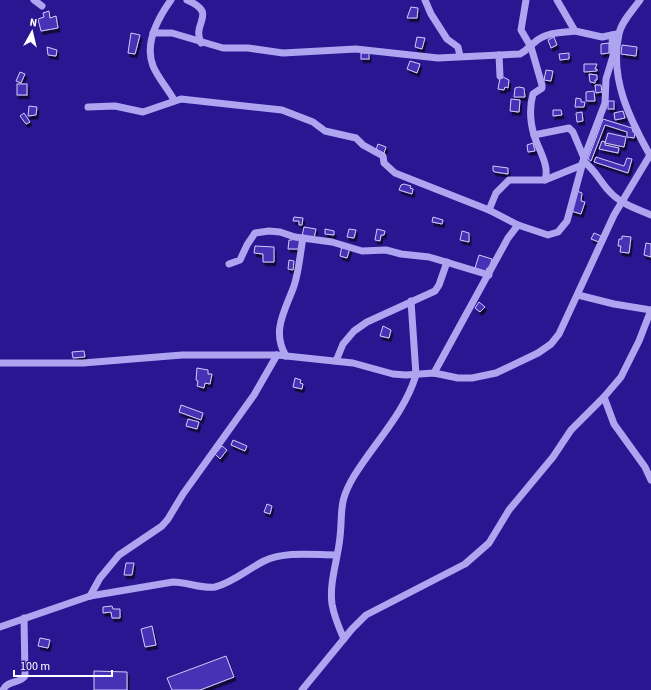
<svg xmlns="http://www.w3.org/2000/svg" width="651" height="690" viewBox="0 0 651 690" font-family="'Source Sans 3',sans-serif">
<style>
.building{fill:#4632b5;stroke:#d2cbfb;filter:url(#shadow)}
.lines{fill:none;stroke-linecap:round;stroke-linejoin:round}
.minor{stroke:#afa4f0;stroke-width:7}
</style>
<defs>
<filter id="shadow"><feDropShadow dx="2" dy="3.5" stdDeviation="0" flood-color="#0009"/></filter>
</defs>
<rect width="100%" height="100%" fill="#2a1691"/>
<g class="building">
<path d="M411,7L418,8L417,18H407Z"/>
<path d="M49,11L50,18L56,16L58,28L41,31L38,19L44,17L43,13Z"/>
<path d="M131,33L140,35L135,54L128,53Z"/>
<path d="M417,37L425,38L422,49L415,47Z"/>
<path d="M554,37L557,45L551,48L548,40Z"/>
<path d="M609,43V53L601,54V44Z"/>
<path d="M622,45L637,47L636,56L621,54Z"/>
<path d="M47,47L57,50L56,56L48,55Z"/>
<rect x="361" y="53" width="8" height="6"/>
<path d="M569,53V59L560,60L559,54Z"/>
<path d="M410,61L420,64L417,73L407,69Z"/>
<path d="M584,64H597L595,69H597V71L584,72Z"/>
<path d="M546,70L553,71L551,81L544,80Z"/>
<path d="M20,72L25,74L21,83L16,81Z"/>
<path d="M589,74L597,75V80H595V83L590,82Z"/>
<path d="M503,77L509,80L508,88L505,87L504,90L498,89L500,78Z"/>
<rect x="17" y="84" width="10" height="11"/>
<path d="M595,85H601L602,92L596,93Z"/>
<path d="M519,87L524,88L525,97H514L515,88Z"/>
<path d="M594,91L595,101H586V92Z"/>
<path d="M576,98L581,99V102H585L584,107H575Z"/>
<path d="M511,99L520,100L519,112L510,111Z"/>
<rect x="608" y="101" width="6" height="8"/>
<path d="M29,106L37,107L36,115L28,116Z"/>
<path d="M553,110H561L562,115L553,116Z"/>
<path d="M623,111L625,118L615,120L614,113Z"/>
<path d="M582,112L583,121L577,122L576,113Z"/>
<path d="M24,113L30,122L26,124L20,116Z"/>
<path d="M603,119L632,128L633,132L635,133L634,138L627,137V132L605,125L591,161L588,159Z"/>
<path d="M608,133L626,137L624,147L605,143Z"/>
<path d="M602,141L605,142V145L619,148L618,153L599,149Z"/>
<path d="M533,143L535,151L528,152L527,145Z"/>
<path d="M378,144L386,147L384,153L376,150Z"/>
<path d="M596,157L624,166L627,158L632,159L628,173L594,162Z"/>
<path d="M493,166L508,168V174L495,172L493,171Z"/>
<path d="M404,184L411,186L410,188L413,189L412,194L399,190L401,185Z"/>
<path d="M577,191L582,193L581,201L585,202L581,214L571,211Z"/>
<path d="M294,217L303,218L302,225H299V221H293Z"/>
<path d="M433,217L443,220L442,224L432,222Z"/>
<path d="M304,227L316,229L314,238L302,236Z"/>
<path d="M325,229L334,231V235L325,234Z"/>
<path d="M349,229L356,230L354,238L347,237Z"/>
<path d="M377,229L385,231L384,235H381L380,241L375,240Z"/>
<path d="M462,231L469,233V242L460,240Z"/>
<path d="M594,233L601,236L599,242L591,239Z"/>
<path d="M622,236L631,237L629,253L620,252L621,246H618L619,239H622Z"/>
<path d="M292,237L300,238L299,249H288L289,240H292Z"/>
<path d="M646,243L651,244V257L644,255Z"/>
<path d="M342,245L350,248L347,258L340,256Z"/>
<path d="M255,246L274,247V262H263V254L254,253Z"/>
<path d="M479,255L492,259L489,269L487,268L486,272L475,268Z"/>
<path d="M289,260L294,261L293,270L288,269Z"/>
<path d="M479,302L485,307L480,312L475,308Z"/>
<path d="M383,326L391,330L389,338L380,336Z"/>
<path d="M84,351L85,357L73,358L72,352Z"/>
<path d="M197,368L208,370V374H212L210,384L205,383L204,388L197,386L198,381L196,380Z"/>
<path d="M295,378L301,380L300,383L303,384L302,389L293,387Z"/>
<path d="M181,405L203,413L201,420L179,412Z"/>
<path d="M188,419L199,422L197,429L186,426Z"/>
<path d="M233,440L247,446L245,451L231,445Z"/>
<path d="M222,446L227,450L220,459L215,454Z"/>
<path d="M267,504L272,506L270,514L264,512Z"/>
<path d="M126,563H134L132,575H124Z"/>
<path d="M112,606L113,609H120V618H112L111,612L103,613V607Z"/>
<path d="M152,626L156,645L145,647L141,629Z"/>
<path d="M40,638L50,640L48,648L38,646Z"/>
<path d="M226,656L234,677L200,690H172L167,678Z"/>
<path d="M94,671L127,672V690H94Z"/>
</g>
<g class="lines">
<g class="minor">
<path d="M34,0L42,6"/>
<path d="M171,0C158,18 144,43 153,66C158,78 168,89 174,100"/>
<path d="M187,0C219,14 191,22 201,43"/>
<path d="M425,0L431,14L447,39L458,47L460,56"/>
<path d="M526,0L521,30L531,47L542,85V88L533,94C529,108 530,121 534,135C538,149 550,165 545,180"/>
<path d="M557,0L575,31L602,37L617,34"/>
<path d="M640,0C633,10 621,22 619,34C609,78 630,120 651,157"/>
<path d="M153,33H172L223,48H248L283,53L356,49L438,58L520,54C527,51 529,46 535,42C545,32 562,33 575,31"/>
<path d="M499,55L500,76"/>
<path d="M88,107L115,106L143,112L181,99L282,110L313,122L325,131L356,138L363,145L383,156L384,163L395,173L489,210L518,225L548,235L558,232L567,221L584,158L605,103L606,79L613,56L612,35"/>
<path d="M534,135L569,128L573,132L584,158"/>
<path d="M583,161C595,169 600,182 610,192C621,204 637,209 651,215"/>
<path d="M489,210L496,193L509,180H545L582,165"/>
<path d="M229,264L240,260L247,245L255,233L269,231L280,232L295,237L332,242L362,251L386,250L401,254L429,257L489,275"/>
<path d="M578,295L614,304L651,310"/>
<path d="M286,356C271,331 285,311 294,286C299,271 300,254 303,238"/>
<path d="M336,361L343,344L354,331L367,322L435,291L439,285L447,262"/>
<path d="M0,363H83L182,355H277L353,363L393,374L406,375L434,373L458,378H472L496,373L538,353L551,344L559,334L614,215L650,155"/>
<path d="M434,373L508,238L518,225"/>
<path d="M604,397L614,424L645,467L651,480"/>
<path d="M90,596L100,578L119,555L162,526L168,519L183,494L254,395L277,355"/>
<path d="M0,627L90,596L173,582C187,582 202,589 215,587C232,583 248,569 264,561C286,551 313,555 336,555"/>
<path d="M344,639C339,628 334,616 332,604C329,582 338,559 340,537C343,509 338,503 354,476C375,442 404,414 416,375L411,301"/>
<path d="M3,690C7,680 20,684 25,676L24,618"/>
<path d="M302,690L352,629L366,615L465,564L489,543L509,510L553,457L571,430L604,397L621,377L639,341L651,310"/>
</g>
</g>
<g transform="translate(32 32) rotate(8)" stroke="#2a1691" stroke-width="3" paint-order="stroke">
<path d="M0-3L7 15L0 10L-7 15Z" fill="#ffffff"/>
<text y="-6" font-size="11" font-weight="bold" text-anchor="middle" fill="#ffffff">N</text>
</g>
<path d="M14 670v6h98v-6" fill="none" stroke="#ffffff" stroke-width="2"/>
<text x="20" y="670" font-size="12" fill="#ffffff" stroke="#2a1691" stroke-width="3" paint-order="stroke">100 m</text>
</svg>
